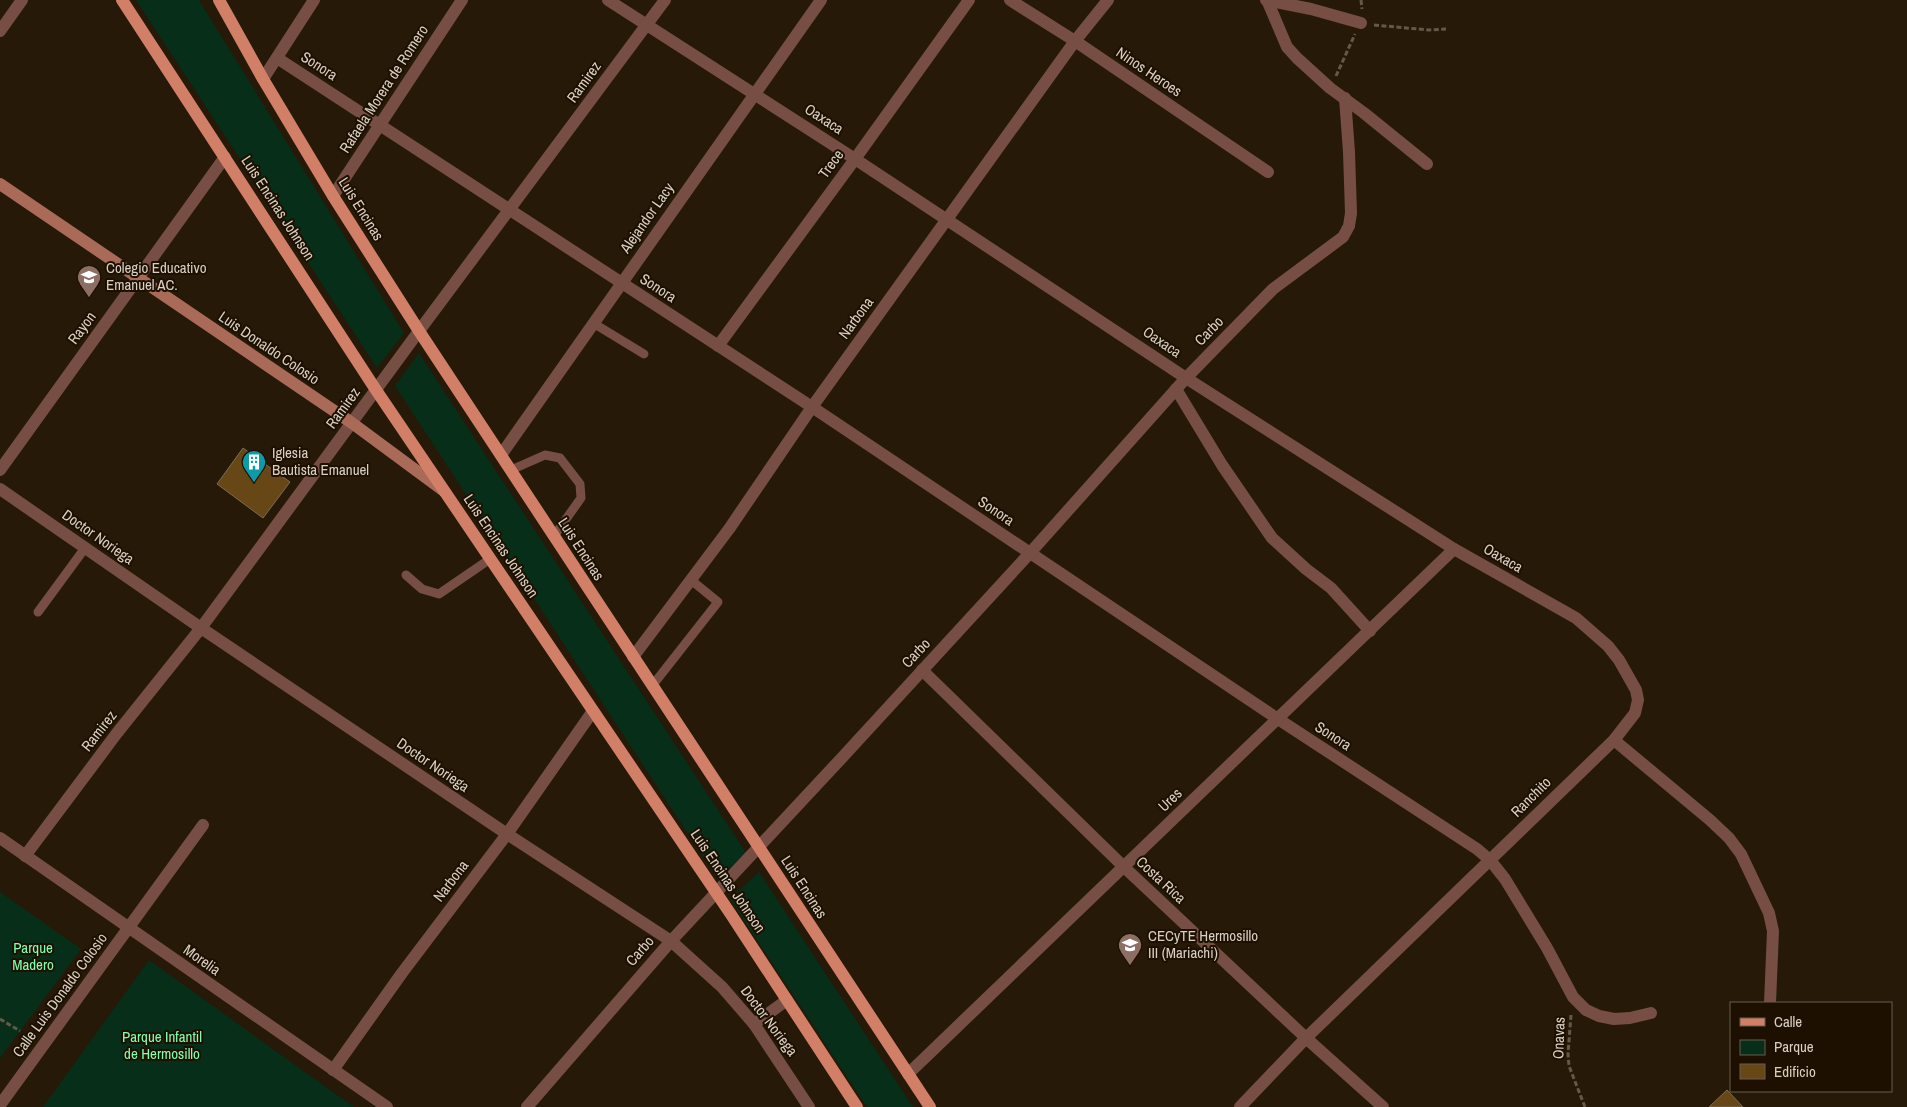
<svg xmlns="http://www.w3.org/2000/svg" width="1907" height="1107" viewBox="0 0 1907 1107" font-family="'Archivo Narrow',sans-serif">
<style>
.green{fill:#072e18}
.building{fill:#674716;stroke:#7d6c58}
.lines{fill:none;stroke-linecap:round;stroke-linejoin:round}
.path{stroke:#645949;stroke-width:3;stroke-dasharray:5 2.5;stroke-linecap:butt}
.service{stroke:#764e43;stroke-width:9}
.minor{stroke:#764e43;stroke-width:12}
.secondary{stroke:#aa6a58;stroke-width:12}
.primary{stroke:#d27f68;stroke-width:12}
.labels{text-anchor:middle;stroke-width:4;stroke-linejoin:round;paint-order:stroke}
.street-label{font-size:15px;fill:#d9d0c4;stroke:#1d1001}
.poi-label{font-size:15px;fill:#d9d0c4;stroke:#1d1001;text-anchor:start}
.park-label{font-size:15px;fill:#81ffaf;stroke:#1d1001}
</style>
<rect width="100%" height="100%" fill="#261907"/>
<g class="green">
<path d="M136,0H199L404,333L377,368Z"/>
<path d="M419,353L748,856L719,881L395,386Z"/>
<path d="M759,872L913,1107H867L730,899Z"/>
<path d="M0,892L81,949L0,1058Z"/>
<path d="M149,960L330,1090L354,1107H43Z"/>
</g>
<g class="building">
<path d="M243,448L290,482L263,518L217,484Z"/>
<path d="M1727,1090L1743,1107H1709Z"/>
</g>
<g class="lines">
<g class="path">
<path d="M1361,0L1362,9"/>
<path d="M1374,25L1429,30L1446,29"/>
<path d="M1336,76L1355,34"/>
<path d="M1571,1015L1568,1054L1569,1066L1585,1107"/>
<path d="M0,1019L20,1031"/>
</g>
<g class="service">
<path d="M593,323L644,354"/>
<path d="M511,470L545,455L560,458L580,484L581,498L554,536"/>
<path d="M406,575L422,589L439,594L490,559"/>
<path d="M38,612L85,548"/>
<path d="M652,686L718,602L691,580"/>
</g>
<g class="minor">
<path d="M608,0L855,159L1186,378L1454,549L1576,618L1608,646L1619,660L1636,690L1638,700L1635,713L1614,740L1306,1038L1240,1107"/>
<path d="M1010,0L1075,41L1268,172"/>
<path d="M1266,0L1311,9L1361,23"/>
<path d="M1267,0L1287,47L1297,58L1330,88L1364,113L1427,164"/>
<path d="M0,31L22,0"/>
<path d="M277,58L812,407L1278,719L1477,849L1490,860L1505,879L1547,948L1573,997L1586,1010L1599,1016L1614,1019L1630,1018L1651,1013"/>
<path d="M263,79L314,0"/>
<path d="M333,196L462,0"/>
<path d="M718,346L855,159L969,0"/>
<path d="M1176,389L1222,465L1272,538L1306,569L1331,588L1370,631"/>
<path d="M501,455L821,0"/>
<path d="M0,470L225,157"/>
<path d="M0,489L201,628L507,834L671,941L722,987L754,1024L809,1107"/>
<path d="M633,657L729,529L812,407L1075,41L1108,0"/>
<path d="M922,670L1124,867L1306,1038L1383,1107"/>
<path d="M1614,740L1710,820L1729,838L1741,854L1769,913L1773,931L1770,1003"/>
<path d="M0,838L387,1107"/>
<path d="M25,856L117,733L201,628L419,331L665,0"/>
<path d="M754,1024L787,1000"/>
<path d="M333,1070L402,973L507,834L593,711"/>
<path d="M908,1074L1454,549"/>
<path d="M0,1105L203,825"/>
<path d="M527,1107L671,941L838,762L1030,553L1186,378L1273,289L1343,237L1349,226L1351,213L1349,152L1345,98"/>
</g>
<path class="secondary" d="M0,184L352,423L444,491"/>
<g class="primary">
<path d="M122,0L376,390L730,913L857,1107"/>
<path d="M219,0L263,79L333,196L419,331L930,1107"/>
</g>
</g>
<defs>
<g id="school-pin" transform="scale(1.25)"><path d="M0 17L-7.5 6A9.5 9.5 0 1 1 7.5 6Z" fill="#8d6e63" stroke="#1d1001"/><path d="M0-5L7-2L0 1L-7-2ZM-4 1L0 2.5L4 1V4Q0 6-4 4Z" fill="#fff"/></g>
<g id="building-pin" transform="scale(1.25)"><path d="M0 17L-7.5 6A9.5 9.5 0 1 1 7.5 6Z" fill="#0f9aa8" stroke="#1d1001"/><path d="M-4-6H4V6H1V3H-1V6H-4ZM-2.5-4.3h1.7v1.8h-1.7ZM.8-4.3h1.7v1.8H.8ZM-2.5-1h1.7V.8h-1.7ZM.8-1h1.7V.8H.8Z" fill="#fff"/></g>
</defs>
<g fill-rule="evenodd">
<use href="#school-pin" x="89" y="277"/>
<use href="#building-pin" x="254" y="462"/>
<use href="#school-pin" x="1130" y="945"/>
</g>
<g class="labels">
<g class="street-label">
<text transform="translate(319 66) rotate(33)" y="5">Sonora</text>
<text transform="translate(1149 72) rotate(34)" y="5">Ninos Heroes</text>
<text transform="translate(584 82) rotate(-54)" y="5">Ramirez</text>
<text transform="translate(384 89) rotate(-57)" y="5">Rafaela Morera de Romero</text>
<text transform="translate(824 119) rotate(33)" y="5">Oaxaca</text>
<text transform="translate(831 164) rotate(-54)" y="5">Trece</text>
<text transform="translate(278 208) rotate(57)" y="5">Luis Encinas Johnson</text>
<text transform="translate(361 209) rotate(58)" y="5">Luis Encinas</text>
<text transform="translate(647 218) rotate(-55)" y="5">Alejandor Lacy</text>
<text transform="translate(658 288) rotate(33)" y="5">Sonora</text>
<text transform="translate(856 318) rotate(-54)" y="5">Narbona</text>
<text transform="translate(82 328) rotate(-54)" y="5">Rayon</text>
<text transform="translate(1209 331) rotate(-46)" y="5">Carbo</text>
<text transform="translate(1162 342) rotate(34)" y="5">Oaxaca</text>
<text transform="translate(269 348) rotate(34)" y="5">Luis Donaldo Colosio</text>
<text transform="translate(343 408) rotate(-54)" y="5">Ramirez</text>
<text transform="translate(996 511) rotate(34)" y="5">Sonora</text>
<text transform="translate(98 537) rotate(35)" y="5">Doctor Noriega</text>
<text transform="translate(501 546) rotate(56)" y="5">Luis Encinas Johnson</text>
<text transform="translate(581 549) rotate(57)" y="5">Luis Encinas</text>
<text transform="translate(1503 558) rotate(30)" y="5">Oaxaca</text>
<text transform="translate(916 653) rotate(-47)" y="5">Carbo</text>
<text transform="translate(99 731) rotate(-52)" y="5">Ramirez</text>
<text transform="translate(1333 736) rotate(33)" y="5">Sonora</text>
<text transform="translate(433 765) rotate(34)" y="5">Doctor Noriega</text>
<text transform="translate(1531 797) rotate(-45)" y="5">Ranchito</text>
<text transform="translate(1170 800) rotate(-44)" y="5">Ures</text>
<text transform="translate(1161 880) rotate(43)" y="5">Costa Rica</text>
<text transform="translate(451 881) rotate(-53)" y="5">Narbona</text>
<text transform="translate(728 881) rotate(56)" y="5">Luis Encinas Johnson</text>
<text transform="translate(804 887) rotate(57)" y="5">Luis Encinas</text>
<text transform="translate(640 951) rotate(-49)" y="5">Carbo</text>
<text transform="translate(202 960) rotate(35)" y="5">Morelia</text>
<text transform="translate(60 995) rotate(-54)" y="5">Calle Luis Donaldo Colosio</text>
<text transform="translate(769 1021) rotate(53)" y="5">Doctor Noriega</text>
<text transform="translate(1559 1038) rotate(-88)" y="5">Onavas</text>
</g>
<g class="poi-label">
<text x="106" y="273">Colegio Educativo<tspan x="106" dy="17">Emanuel AC.</tspan></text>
<text x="272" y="458">Iglesia<tspan x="272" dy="17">Bautista Emanuel</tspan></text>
<text x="1148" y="941">CECyTE Hermosillo<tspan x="1148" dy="17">III (Mariachi)</tspan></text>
</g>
<g class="park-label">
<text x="33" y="953">Parque<tspan x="33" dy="17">Madero</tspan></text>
<text x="162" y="1042">Parque Infantil<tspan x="162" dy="17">de Hermosillo</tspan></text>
</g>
</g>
<rect x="1730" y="1002" width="162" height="90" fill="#1d1001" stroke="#685d4f"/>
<rect x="1740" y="1018" width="25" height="8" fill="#d27f68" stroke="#685d4f"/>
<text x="1774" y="1027" font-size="15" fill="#d9d0c4">Calle</text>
<rect x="1740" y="1040" width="25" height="15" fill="#072e18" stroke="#685d4f"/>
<text x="1774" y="1052" font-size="15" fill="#d9d0c4">Parque</text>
<rect x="1740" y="1064" width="25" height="15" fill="#674716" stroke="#685d4f"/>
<text x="1774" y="1077" font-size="15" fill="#d9d0c4">Edificio</text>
</svg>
